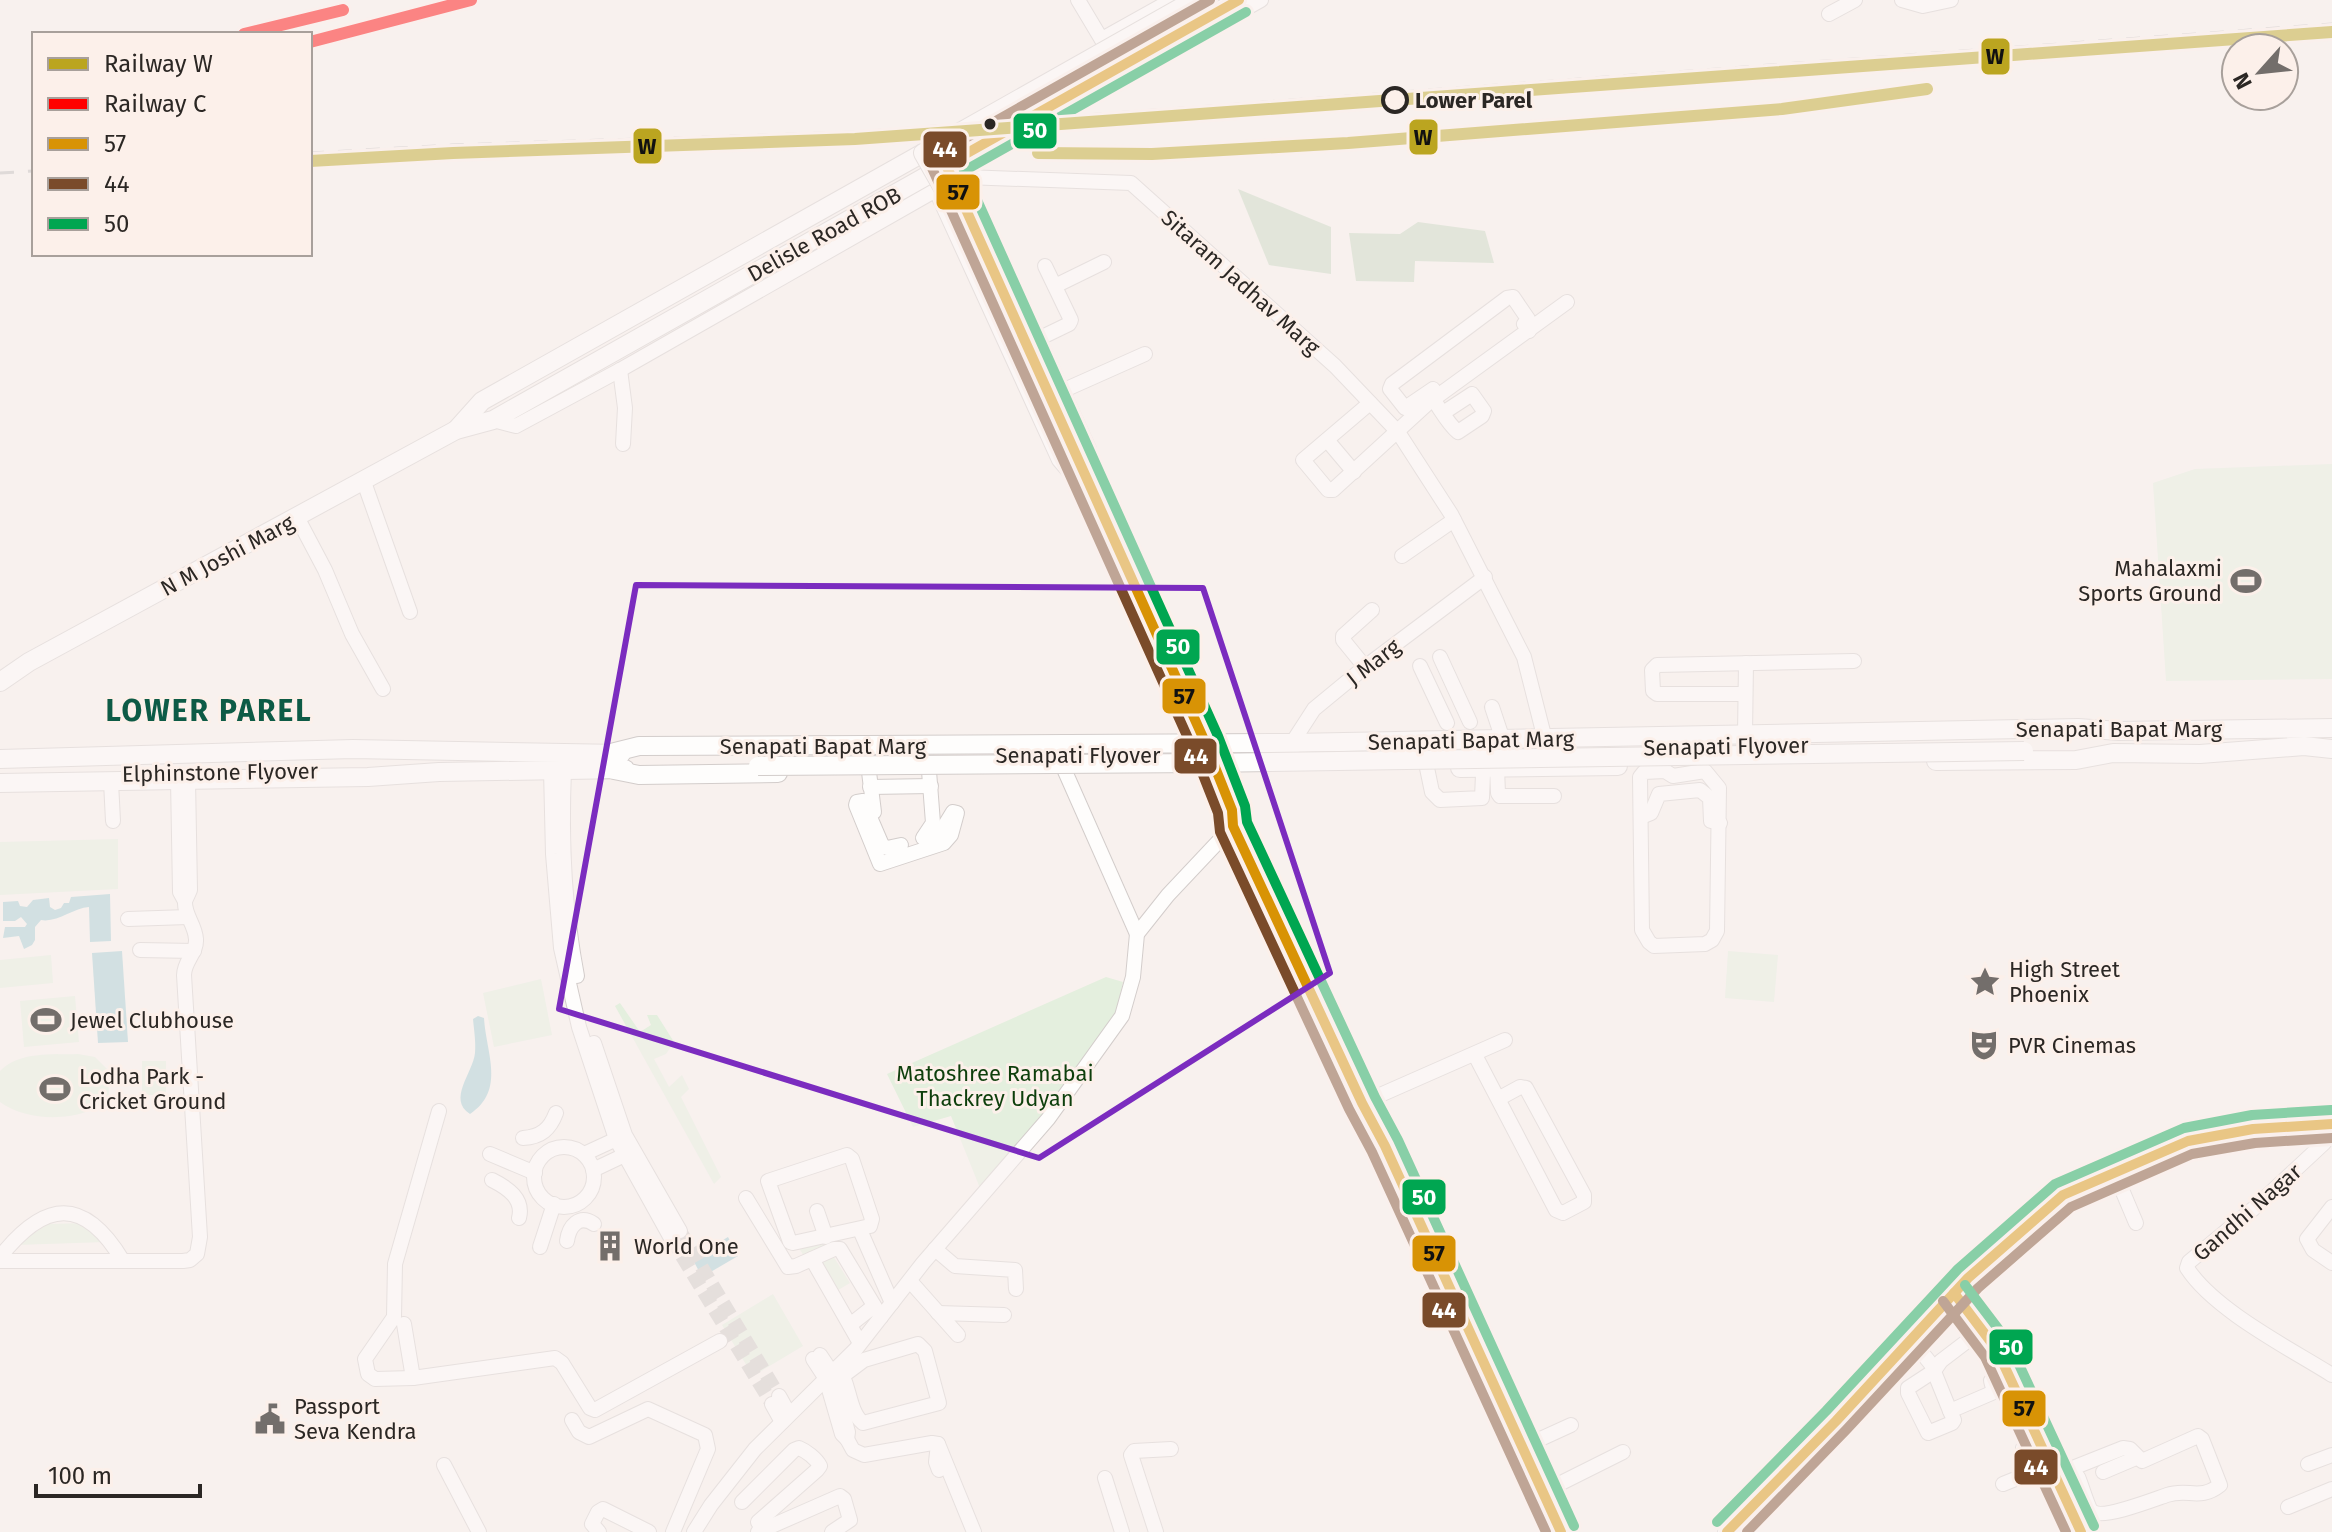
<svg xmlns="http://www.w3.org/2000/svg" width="2332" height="1532" viewBox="0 0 2332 1532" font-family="'Fira Sans',sans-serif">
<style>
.green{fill:#e4efde}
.forest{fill:#c8d8c1}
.water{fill:#a4cdd2}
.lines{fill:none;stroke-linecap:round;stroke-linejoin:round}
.minor-tunnel{stroke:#cfc9c6;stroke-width:14;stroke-dasharray:14 7;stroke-linecap:butt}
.minor-casing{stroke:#d3cdcb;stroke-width:16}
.major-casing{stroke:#d3cdcb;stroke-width:20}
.minor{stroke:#fefdfc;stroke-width:14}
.major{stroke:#fefdfc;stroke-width:18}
.rail{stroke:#c0bebd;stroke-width:3;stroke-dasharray:14 14;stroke-linecap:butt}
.major-bridge-casing{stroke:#d3cdcb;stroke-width:20;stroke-linecap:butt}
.major-bridge{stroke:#fefdfc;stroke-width:18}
.bus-1-casing{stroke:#fcf0ea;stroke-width:16}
.bus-2-casing{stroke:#fcf0ea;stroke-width:16}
.bus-3-casing{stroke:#fcf0ea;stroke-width:16}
.bus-1{stroke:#d89305;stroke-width:10}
.bus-2{stroke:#7a4b2a;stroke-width:10}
.bus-3{stroke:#00a651;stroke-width:10}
.rail-1-casing{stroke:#fcf0ea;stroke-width:18}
.rail-2-casing{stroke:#fcf0ea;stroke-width:18}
.rail-1{stroke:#bba520;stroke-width:12}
.rail-2{stroke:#f00;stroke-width:12}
.marked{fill:none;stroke:#7b2cbf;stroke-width:6;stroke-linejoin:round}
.stop-dot{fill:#fcf0ea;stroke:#2b2724;stroke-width:4}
.bus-dot{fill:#2b2724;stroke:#fcf0ea;stroke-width:3}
.labels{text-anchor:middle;stroke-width:6;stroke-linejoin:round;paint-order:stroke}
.stop-label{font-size:22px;font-weight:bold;fill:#2b2724;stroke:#fcf0ea;text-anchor:start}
.street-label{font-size:22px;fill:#2b2724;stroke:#fcf0ea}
.poi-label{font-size:22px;fill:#2b2724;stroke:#fcf0ea;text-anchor:start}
.park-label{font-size:22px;fill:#0e3f0c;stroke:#fcf0ea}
.district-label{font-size:30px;font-weight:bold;letter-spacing:2px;fill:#0d5b46;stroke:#fcf0ea}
.line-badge{stroke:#fcf0ea;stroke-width:3}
.badge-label{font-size:22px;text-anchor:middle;font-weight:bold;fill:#fff}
.pale-badge-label{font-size:22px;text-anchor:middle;font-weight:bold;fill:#111}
</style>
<rect width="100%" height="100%" fill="#f8f1ee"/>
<g class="green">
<path d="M2332,464V679L2166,681L2153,483L2195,469Z"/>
<path d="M118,839V889L0,895V842Z"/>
<path d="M1728,951L1778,955L1774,1002L1725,998Z"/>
<path d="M51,955L53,983L0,988V960Z"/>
<path d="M1106,977L1123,982L1116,1013L1084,1066L980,1188L951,1116L913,1127L887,1074Z"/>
<path d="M541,979L552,1035L494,1047L483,993Z"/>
<path d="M75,996L79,1042L24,1047L20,1001Z"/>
<path d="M620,1003L640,1032L651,1025L647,1015H657L674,1042L666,1054L654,1059L669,1087L682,1075L689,1089L681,1097L721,1177L714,1184L615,1006Z"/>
<path d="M78,1054L95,1057L108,1070L109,1097C86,1123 28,1123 0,1102V1071C20,1051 51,1055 78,1054Z"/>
<rect x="142" y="1061" width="24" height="34"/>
<path d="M86,1223L106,1242L16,1245L48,1224Z"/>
<path d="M820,1235L850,1283L828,1296L799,1248Z"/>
<path d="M773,1294L803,1346L753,1376L722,1325Z"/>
</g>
<g class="forest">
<path d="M1238,189L1331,227V274L1269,265Z"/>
<path d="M1418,222L1485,231L1494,263L1415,261L1414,282L1356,281L1349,233L1400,234Z"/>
</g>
<g class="water">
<path d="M110,894L111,941L90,942L89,907C73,908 57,923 41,920L35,927V940L32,945L24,949L19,936L3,938L5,927H25L27,924L21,917L15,921H3V902L18,901L20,906L27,907L33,900L49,898L50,907L55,910L61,908L64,903H69L71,897Z"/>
<path d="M122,951L128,1042L98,1043L92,953Z"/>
<path d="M478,1016L484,1018C486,1053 506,1090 470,1114C447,1099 473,1073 475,1053C476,1042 474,1030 473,1019Z"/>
<path d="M728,1237L738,1256L702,1277L692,1258Z"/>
</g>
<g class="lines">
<g class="minor-tunnel">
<path d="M680,1231L779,1396"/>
<path d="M671,1238L772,1404"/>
</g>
<g class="minor-casing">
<g id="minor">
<path d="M1078,0L1124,77L1261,0"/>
<path d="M1902,0L1923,6L1951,0"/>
<path d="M1829,14L1855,0"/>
<path d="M1102,39L1172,0"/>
<path d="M965,177L1089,449L1088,477"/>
<path d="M937,193L1059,460L1076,480"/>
<path d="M1055,286L1104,262"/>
<path d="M1038,339L1069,324L1071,320L1045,266"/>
<path d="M620,370L625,408L623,444"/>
<path d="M1433,389L1405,408L1390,389L1392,384L1507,298L1513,297L1528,319L1524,324L1529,331"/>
<path d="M1062,391L1145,354"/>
<path d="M1433,399C1441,410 1448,424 1458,432L1482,416L1484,411L1472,394L1443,413"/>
<path d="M1370,403L1303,460L1328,490H1333L1428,403L1567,302"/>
<path d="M493,420L516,426L620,370L936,190L965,177L1131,183L1335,366L1398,432L1451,514L1524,657L1552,767"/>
<path d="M1327,440L1354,472"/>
<path d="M364,482L410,612"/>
<path d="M297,517L325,570L352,634L383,689"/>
<path d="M1402,556L1454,520"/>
<path d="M1440,657L1470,722"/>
<path d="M1420,666L1447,723"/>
<path d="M1365,667L1343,640V636L1372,610"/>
<path d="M1745,694H1657L1653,691L1652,670L1657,665L1854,661"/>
<path d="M1492,707L1503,740"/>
<path d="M1745,734L1746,663"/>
<path d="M1063,745L1064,769L1137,934"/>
<path d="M1292,750V743L1314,709L1365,667L1485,577"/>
<path d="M1427,768L1432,792L1440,800L1482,798L1483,774"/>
<path d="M1497,768L1498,793L1500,796H1554"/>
<path d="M551,770L553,854L561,948L579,1027L616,1139L671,1238"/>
<path d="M564,770C561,839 564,909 577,976"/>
<path d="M1665,771L1673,776L1705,771L1719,788L1717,931L1712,940L1705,944L1654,946L1649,942L1642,930L1640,777L1644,772Z"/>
<path d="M869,772L874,812"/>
<path d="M178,780L180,892L185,901L190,890L188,780"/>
<path d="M111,782L113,821"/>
<path d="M870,787L931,786"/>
<path d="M1641,817L1651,813L1659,794L1700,790L1710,798L1711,821L1720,823"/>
<path d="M923,838L933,823L929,771"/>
<path d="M901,845L887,848L882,845L863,801L857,802L856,805L880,864L944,843L951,835L957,813L953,812L942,830L926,836"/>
<path d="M128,919L188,917"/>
<path d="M140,950L194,951"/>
<path d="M594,1043L625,1135L680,1231"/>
<path d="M1475,1055L1556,1210L1563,1213L1584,1202V1195L1526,1088L1520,1087L1498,1099"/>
<path d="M1362,1103L1505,1040"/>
<path d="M2332,1127L2324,1143L2253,1209L2189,1262L2187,1268C2214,1310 2289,1348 2332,1375"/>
<path d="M523,1138C541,1137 550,1129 556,1113"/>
<circle cx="564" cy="1177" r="30"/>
<path d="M490,1154L535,1173"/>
<path d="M584,1154L623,1136"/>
<path d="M847,1155L852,1159L872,1219L870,1226L793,1243L790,1242L768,1181Z"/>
<path d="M593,1170L633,1151"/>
<path d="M2114,1171L2136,1223"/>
<path d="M492,1180C508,1188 524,1199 519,1218"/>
<path d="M746,1198L788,1267L796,1266L834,1249H840L881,1317"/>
<path d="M2332,1207L2307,1239L2313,1250L2332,1263"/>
<path d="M817,1211L826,1237"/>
<path d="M860,1230L892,1303"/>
<path d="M567,1241C569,1226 579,1214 594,1224"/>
<path d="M540,1247L554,1204"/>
<path d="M935,1249L955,1266L1015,1270L1016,1289"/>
<path d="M0,1257C45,1200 84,1196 123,1261"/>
<path d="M812,1259L860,1343"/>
<path d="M0,1261H183L190,1260L197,1254L200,1237L184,975C184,961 197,953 196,939C195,924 184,915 185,901"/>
<path d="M910,1281L958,1335"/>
<path d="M1954,1293L1997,1350L2081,1532"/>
<path d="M938,1313L1004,1315"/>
<path d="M404,1324L413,1378L555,1358L562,1363L590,1408L595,1410L720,1341"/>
<path d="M850,1325L874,1306"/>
<path d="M1910,1338L1931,1364L1950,1411L1994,1392L1991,1381L2007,1372"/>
<path d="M813,1359L826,1379L842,1434L847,1439L848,1432L832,1373L820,1355"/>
<path d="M838,1367C850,1383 848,1411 863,1423L939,1403L925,1351L918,1344L864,1360L844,1375"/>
<path d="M413,1378L375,1379L368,1374L365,1359L394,1317L395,1264L439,1111"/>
<path d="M779,1396L789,1414"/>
<path d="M772,1404L782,1422"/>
<path d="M1950,1411L1954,1420L1952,1423L1928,1433L1908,1393V1388L1934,1371L1941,1361L1983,1329"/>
<path d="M572,1420L579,1432L589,1437L648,1409L705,1435L708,1449L673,1532"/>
<path d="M847,1439L853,1450L864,1455L932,1443L938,1444L974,1532"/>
<path d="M938,1444L936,1462L939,1470"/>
<path d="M1523,1447L1571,1425"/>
<path d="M2023,1448L2039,1442"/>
<path d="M2308,1464L2332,1455"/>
<path d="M444,1465L479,1532"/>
<path d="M2103,1472L2136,1458"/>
<path d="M2055,1475L2123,1448L2130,1449L2142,1461L2198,1436L2202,1439L2220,1485C2200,1501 2188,1488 2167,1495C2155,1499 2104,1519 2093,1512C2088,1509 2081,1483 2078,1477"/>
<path d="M1105,1478L1122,1532"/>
<path d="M2003,1484L2050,1465"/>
<path d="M1543,1492L1623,1452"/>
<path d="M742,1502L794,1450L799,1448C806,1451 816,1458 820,1466L817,1470L758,1522"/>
<path d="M2288,1507L2332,1489"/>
<path d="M599,1532L592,1524L598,1512L603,1509L649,1532"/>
<path d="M694,1532L711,1505L755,1449L856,1349L923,1263L1048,1119L1122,1016L1133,977L1137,934L1168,895L1233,826"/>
<path d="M758,1532L840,1496L844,1499L850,1520L832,1532"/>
<path d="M1156,1532L1131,1455L1134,1451L1171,1449"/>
</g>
</g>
<g class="major-casing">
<g id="major">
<path d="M961,199L1205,742L1232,810L1233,826L1362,1103L1385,1146L1561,1532"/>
<path d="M456,430L482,401L923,153"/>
<path d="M0,682L29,662L456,430L493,420L946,165L935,146"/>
<path d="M611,753L639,746L1292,743L2078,728L2119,731L2332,728"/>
<path d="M0,759L353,749L621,754"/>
<path d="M1936,761L2076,760L2113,753L2200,754L2304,746L2332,749"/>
<path d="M1460,768L1618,766"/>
<path d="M614,770L639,775L778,773"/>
<path d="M0,783L368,777L439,772L625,769"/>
<path d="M1727,1532L1836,1421L1968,1278L2063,1195L2188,1141L2253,1129L2332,1124"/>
</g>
</g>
<use href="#minor" class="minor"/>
<use href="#major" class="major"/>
<g class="rail">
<path d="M310,153L452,145L855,132L2332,24"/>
<path d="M0,173L34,171"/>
</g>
<g class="major-bridge-casing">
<g id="major-bridge">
<path d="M961,199L946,165L1239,0"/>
<path d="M952,204L923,153L1194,0"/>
<path d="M758,766L1206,763L2024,751"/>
</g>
</g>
<use href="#major-bridge" class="major-bridge"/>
<g class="bus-1-casing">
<g id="bus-1">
<path d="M1239,0L946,165L1205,742L1232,810L1233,826L1362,1103L1385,1146L1561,1532"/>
<path d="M1954,1293L1997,1350L2081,1532"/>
<path d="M1727,1532L1836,1421L1968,1278L2063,1195L2188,1141L2253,1129L2332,1124"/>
</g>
</g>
<g class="bus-2-casing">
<g id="bus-2">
<path d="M1210,0L939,153L933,160L932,168L1192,747L1218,813L1220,832L1349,1109L1372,1152L1546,1532"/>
<path d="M1943,1301L1985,1357L2066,1532"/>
<path d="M1747,1532L1846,1430L1978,1288L2071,1207L2192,1154L2255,1143L2332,1138"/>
</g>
</g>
<g class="bus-3-casing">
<g id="bus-3">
<path d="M1246,12L964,171L1218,736L1245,806L1247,822L1375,1097L1398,1140L1574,1526"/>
<path d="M1965,1285L2009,1343L2094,1526"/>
<path d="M1717,1522L1826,1411L1958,1269L2055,1184L2184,1128L2252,1115L2331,1110"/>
</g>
</g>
<use href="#bus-1" class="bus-1"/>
<use href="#bus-2" class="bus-2"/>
<use href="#bus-3" class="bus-3"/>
<g class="rail-1-casing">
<g id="rail-1">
<path d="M1038,153L1152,154L1348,143L1782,109L1927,89"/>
<path d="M310,161L453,153L855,139L2332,32"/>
</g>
</g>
<g class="rail-2-casing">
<g id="rail-2">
<path d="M244,34L343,10"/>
<path d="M310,42L471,0"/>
</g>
</g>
<use href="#rail-1" class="rail-1"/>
<use href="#rail-2" class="rail-2"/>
</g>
<path d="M0 0H2332V1532H0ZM636,585L1203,588L1330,973L1039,1158L559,1009Z" fill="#f8f1ee" fill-opacity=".55" fill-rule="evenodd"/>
<path class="marked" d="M636,585L1203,588L1330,973L1039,1158L559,1009Z"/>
<defs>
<g id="stadium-bare" transform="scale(2.4)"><path d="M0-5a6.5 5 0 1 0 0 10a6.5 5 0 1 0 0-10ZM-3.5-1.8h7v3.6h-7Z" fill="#736e6b" stroke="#fcf0ea" stroke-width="2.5" paint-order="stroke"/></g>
<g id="sight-bare" transform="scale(2.4)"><path d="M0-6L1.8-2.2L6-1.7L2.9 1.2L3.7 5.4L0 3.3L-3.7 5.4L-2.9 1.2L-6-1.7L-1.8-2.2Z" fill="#736e6b" stroke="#fcf0ea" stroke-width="2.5" paint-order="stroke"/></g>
<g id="theatre-bare" transform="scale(2.4)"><path d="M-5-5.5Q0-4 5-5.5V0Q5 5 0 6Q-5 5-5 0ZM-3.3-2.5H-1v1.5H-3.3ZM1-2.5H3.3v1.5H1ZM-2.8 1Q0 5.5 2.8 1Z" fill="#736e6b" stroke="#fcf0ea" stroke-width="2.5" paint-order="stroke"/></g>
<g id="building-bare" transform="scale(2.4)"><path d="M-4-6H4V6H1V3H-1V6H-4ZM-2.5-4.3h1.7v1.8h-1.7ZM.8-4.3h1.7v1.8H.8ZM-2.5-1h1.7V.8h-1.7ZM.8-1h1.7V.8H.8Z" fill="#736e6b" stroke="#fcf0ea" stroke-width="2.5" paint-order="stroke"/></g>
<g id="civic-bare" transform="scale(2.4)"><path d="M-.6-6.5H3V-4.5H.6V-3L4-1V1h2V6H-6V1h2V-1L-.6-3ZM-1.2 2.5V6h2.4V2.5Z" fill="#736e6b" stroke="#fcf0ea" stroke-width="2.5" paint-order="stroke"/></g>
</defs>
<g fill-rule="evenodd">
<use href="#stadium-bare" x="2246" y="581"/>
<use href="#sight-bare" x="1985" y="982"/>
<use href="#stadium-bare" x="46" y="1020"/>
<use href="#theatre-bare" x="1984" y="1045"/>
<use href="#stadium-bare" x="55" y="1089"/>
<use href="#building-bare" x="610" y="1246"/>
<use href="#civic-bare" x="270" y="1419"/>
</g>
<circle class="stop-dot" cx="1395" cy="100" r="12"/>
<circle class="bus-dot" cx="990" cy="124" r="7"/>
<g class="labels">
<g class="stop-label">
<text x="1415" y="108">Lower Parel</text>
</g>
<g class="street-label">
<text transform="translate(824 234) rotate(-29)" y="8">Delisle Road ROB</text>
<text transform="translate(1241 282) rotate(42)" y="8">Sitaram Jadhav Marg</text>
<text transform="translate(227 555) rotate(-28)" y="8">N M Joshi Marg</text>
<text transform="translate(1373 662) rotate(-38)" y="8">J Marg</text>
<text x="2119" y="737">Senapati Bapat Marg</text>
<text transform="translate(1471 740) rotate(-1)" y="8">Senapati Bapat Marg</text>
<text x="823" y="754">Senapati Bapat Marg</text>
<text transform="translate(1726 746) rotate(-1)" y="8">Senapati Flyover</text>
<text x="1078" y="763">Senapati Flyover</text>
<text transform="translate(220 772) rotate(-1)" y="8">Elphinstone Flyover</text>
<text transform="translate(2247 1212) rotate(-41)" y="8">Gandhi Nagar</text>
</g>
<g class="poi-label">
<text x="2222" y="576" text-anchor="end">Mahalaxmi<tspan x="2222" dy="25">Sports Ground</tspan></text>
<text x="2009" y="977">High Street<tspan x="2009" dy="25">Phoenix</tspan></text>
<text x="70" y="1028">Jewel Clubhouse</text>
<text x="2008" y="1053">PVR Cinemas</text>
<text x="79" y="1084">Lodha Park -<tspan x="79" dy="25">Cricket Ground</tspan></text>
<text x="634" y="1254">World One</text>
<text x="294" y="1414">Passport<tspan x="294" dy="25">Seva Kendra</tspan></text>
</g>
<g class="park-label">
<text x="995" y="1081">Matoshree Ramabai<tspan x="995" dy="25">Thackrey Udyan</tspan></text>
</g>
<g class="district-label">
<text x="209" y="721">LOWER PAREL</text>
</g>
</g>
<g class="line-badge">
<rect x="1980" y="37" width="31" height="39" rx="8" fill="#bba520"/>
<rect x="1012" y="112" width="46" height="38" rx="8" fill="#00a651"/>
<rect x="1408" y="118" width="31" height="38" rx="8" fill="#bba520"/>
<rect x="632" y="127" width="31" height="38" rx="8" fill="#bba520"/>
<rect x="922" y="130" width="46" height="39" rx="8" fill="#7a4b2a"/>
<rect x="935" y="173" width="46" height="38" rx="8" fill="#d89305"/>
<rect x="1155" y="628" width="46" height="38" rx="8" fill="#00a651"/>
<rect x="1161" y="677" width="46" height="38" rx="8" fill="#d89305"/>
<rect x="1173" y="737" width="45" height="38" rx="8" fill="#7a4b2a"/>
<rect x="1401" y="1178" width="46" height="38" rx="8" fill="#00a651"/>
<rect x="1411" y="1234" width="46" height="39" rx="8" fill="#d89305"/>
<rect x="1421" y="1291" width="46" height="38" rx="8" fill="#7a4b2a"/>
<rect x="1988" y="1328" width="46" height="38" rx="8" fill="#00a651"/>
<rect x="2001" y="1389" width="46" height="39" rx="8" fill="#d89305"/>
<rect x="2013" y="1448" width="46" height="38" rx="8" fill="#7a4b2a"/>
</g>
<g class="badge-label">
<text x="1035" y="138">50</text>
<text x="945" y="157">44</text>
<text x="1178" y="654">50</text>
<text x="1196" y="764">44</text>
<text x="1424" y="1205">50</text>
<text x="1444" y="1318">44</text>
<text x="2011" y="1355">50</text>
<text x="2036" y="1475">44</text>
</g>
<g class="pale-badge-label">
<text x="1995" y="64">W</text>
<text x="1423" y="145">W</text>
<text x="647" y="154">W</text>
<text x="958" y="200">57</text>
<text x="1184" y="704">57</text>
<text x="1434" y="1261">57</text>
<text x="2024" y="1416">57</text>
</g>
<rect x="32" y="32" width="280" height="224" fill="#fcf0ea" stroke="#a8a09b" stroke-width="2"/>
<rect x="48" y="58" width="40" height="12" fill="#bba520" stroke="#a8a09b" stroke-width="2"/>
<text x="104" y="72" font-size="24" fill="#2b2724">Railway W</text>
<rect x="48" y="98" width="40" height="12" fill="#ff0000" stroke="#a8a09b" stroke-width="2"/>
<text x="104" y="112" font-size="24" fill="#2b2724">Railway C</text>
<rect x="48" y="138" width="40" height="12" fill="#d89305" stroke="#a8a09b" stroke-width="2"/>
<text x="104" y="152" font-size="24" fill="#2b2724">57</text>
<rect x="48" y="178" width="40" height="12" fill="#7a4b2a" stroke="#a8a09b" stroke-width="2"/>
<text x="104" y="192" font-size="24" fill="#2b2724">44</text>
<rect x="48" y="218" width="40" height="12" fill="#00a651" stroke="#a8a09b" stroke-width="2"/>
<text x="104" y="232" font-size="24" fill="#2b2724">50</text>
<g transform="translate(2260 72) rotate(243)"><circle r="38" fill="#fcf0ea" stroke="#a8a09b" stroke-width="2"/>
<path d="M0-6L14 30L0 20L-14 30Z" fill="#736e6b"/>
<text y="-12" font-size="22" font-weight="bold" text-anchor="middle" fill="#2b2724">N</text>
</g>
<path d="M36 1484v12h164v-12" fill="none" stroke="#2b2724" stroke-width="4"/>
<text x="48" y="1484" font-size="24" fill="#2b2724" stroke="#fcf0ea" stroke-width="6" paint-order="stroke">100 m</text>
</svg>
